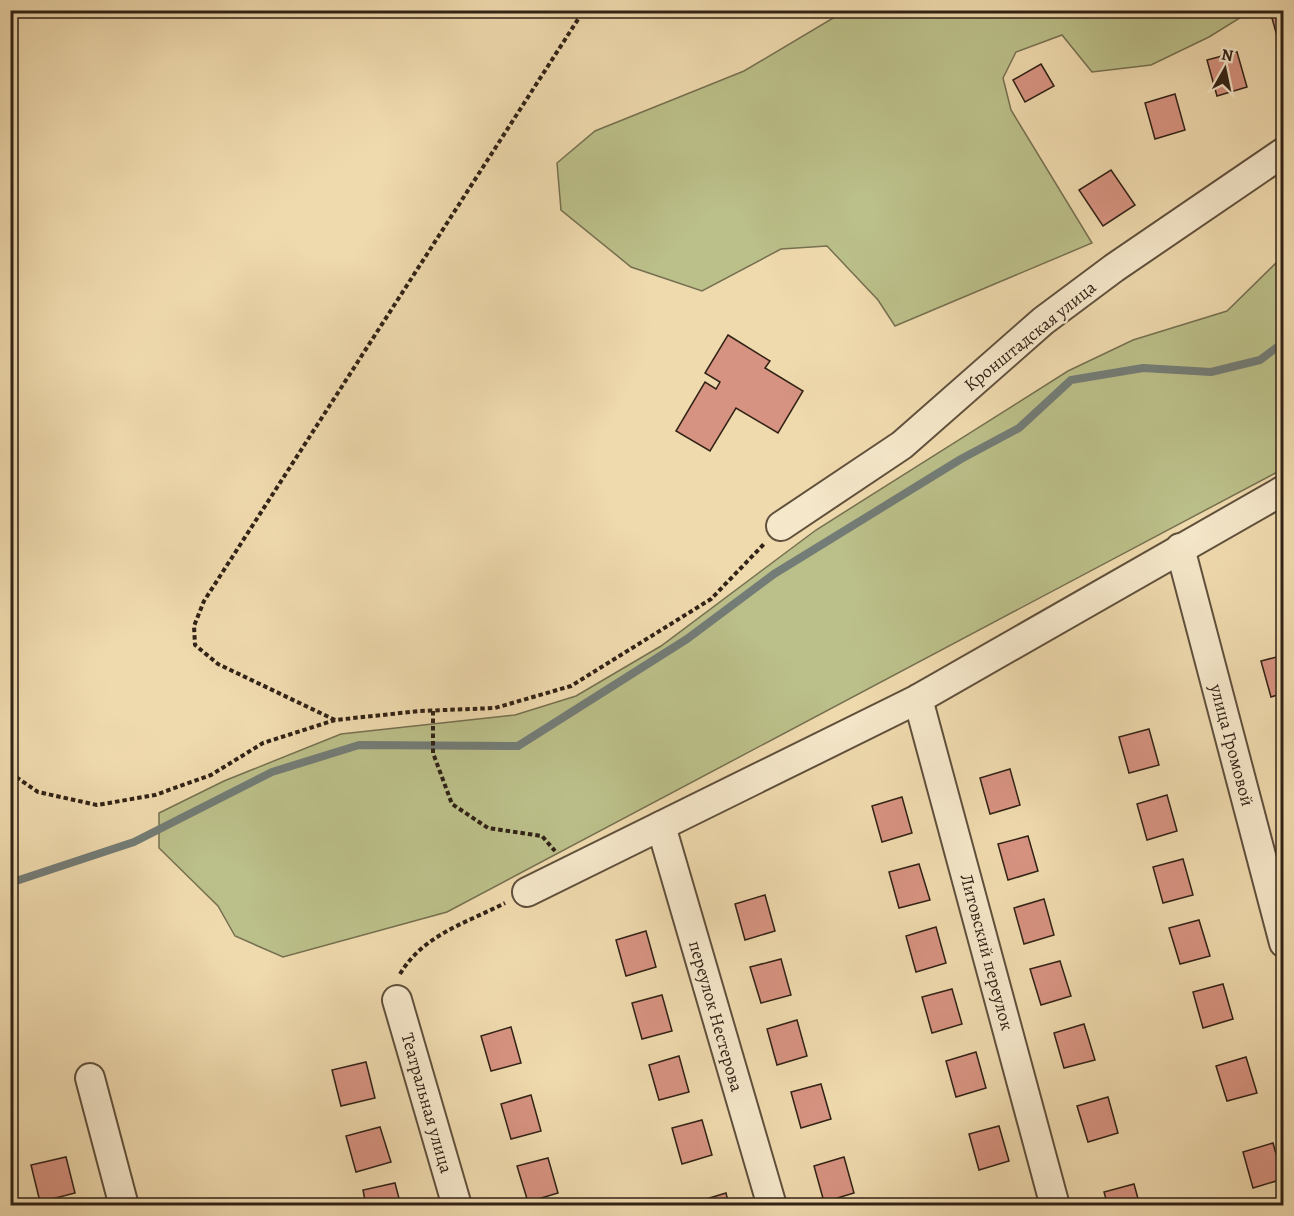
<svg xmlns="http://www.w3.org/2000/svg" width="1294" height="1216" viewBox="0 0 1294 1216" font-family="Alegreya,serif">
<style>
.green{fill:#bbbf89;stroke:#767050;stroke-width:1.5}
.lines{fill:none;stroke-linecap:round;stroke-linejoin:round}
.stream{stroke:#737c76;stroke-width:8}
.building{fill:#d79381;stroke:#312216;stroke-width:1.5}
.minor-casing{stroke:#60503c;stroke-width:32}
.path{stroke:#312216;stroke-width:4;stroke-dasharray:4.5 3;stroke-linecap:butt}
.minor{stroke:#f5e7ca;stroke-width:28}
.labels{text-anchor:middle;stroke-width:5;stroke-linejoin:round;paint-order:stroke}
.street-label{font-size:18px;fill:#312216;stroke:#f5e7ca}
</style>
<rect width="100%" height="100%" fill="#efdaae"/>
<filter id="stains"><feTurbulence type="fractalNoise" baseFrequency=".00333" numOctaves="4"/><feColorMatrix values="0 0 0 0 .2 0 0 0 0 .09 0 0 0 0 .02 0 0 0 .5 -.17"/></filter>
<radialGradient id="worn" r=".72"><stop offset=".6" stop-color="#630" stop-opacity="0"/><stop offset="1" stop-color="#630" stop-opacity=".3"/></radialGradient>
<g class="green">
<path d="M845,11V10L1251,11L1209,37L1151,65L1092,72L1062,35L1016,52L1003,78L1011,110L1092,243L895,326L878,300L827,246L781,249L702,291L631,267L561,210L557,163L595,131L744,71Z"/>
<path d="M1283,251V469L447,912L283,957L235,936L218,906L159,848V813L224,781L341,734L515,715L576,696L661,646L816,530L1068,371L1133,340L1227,311L1279,260Z"/>
</g>
<g class="lines">
<path class="stream" d="M10,883L134,842L272,772L359,745L518,746L687,639L774,574L961,459L1019,428L1071,380L1143,368L1211,372L1260,360L1284,342"/>
</g>
<g class="building">
<path d="M1284,10V45L1280,47L1270,11Z"/>
<path d="M1237,52L1247,87L1217,96L1207,60Z"/>
<path d="M1041,64L1054,86L1025,102L1013,80Z"/>
<path d="M1175,94L1185,130L1155,139L1145,103Z"/>
<path d="M1111,170L1135,205L1103,226L1079,190Z"/>
<path d="M728,335L770,361L765,368L803,391L778,433L736,408L710,451L676,431L705,382L716,389L720,382L705,373Z"/>
<path d="M1284,655V693L1271,697L1261,661Z"/>
<path d="M1149,729L1159,765L1129,773L1119,737Z"/>
<path d="M1010,769L1020,805L990,814L980,778Z"/>
<path d="M1167,795L1177,831L1147,840L1137,804Z"/>
<path d="M902,797L912,833L882,842L872,806Z"/>
<path d="M1028,836L1038,871L1008,880L998,844Z"/>
<path d="M1183,859L1193,895L1163,903L1153,867Z"/>
<path d="M919,864L930,900L899,908L889,872Z"/>
<path d="M765,895L775,931L745,940L735,904Z"/>
<path d="M1044,899L1054,935L1024,944L1014,908Z"/>
<path d="M1199,920L1210,956L1180,964L1169,928Z"/>
<path d="M936,927L946,963L916,972L906,936Z"/>
<path d="M646,931L656,967L626,976L616,940Z"/>
<path d="M781,959L791,995L761,1003L750,967Z"/>
<path d="M1060,961L1071,996L1041,1005L1030,969Z"/>
<path d="M1223,984L1233,1019L1203,1028L1193,992Z"/>
<path d="M952,989L962,1024L932,1033L922,997Z"/>
<path d="M662,995L672,1031L642,1039L632,1003Z"/>
<path d="M797,1020L807,1056L777,1065L767,1029Z"/>
<path d="M1084,1024L1095,1060L1064,1068L1054,1033Z"/>
<path d="M511,1027L521,1063L491,1071L481,1036Z"/>
<path d="M976,1052L986,1088L956,1097L946,1061Z"/>
<path d="M679,1056L689,1092L659,1100L649,1065Z"/>
<path d="M1246,1057L1257,1093L1227,1101L1216,1066Z"/>
<path d="M366,1062L375,1098L341,1106L332,1070Z"/>
<path d="M821,1084L831,1119L801,1128L791,1092Z"/>
<path d="M531,1095L541,1131L511,1139L501,1104Z"/>
<path d="M1108,1097L1118,1133L1088,1142L1077,1106Z"/>
<path d="M702,1120L712,1155L682,1164L672,1128Z"/>
<path d="M999,1126L1009,1161L979,1170L969,1134Z"/>
<path d="M380,1127L391,1162L356,1172L346,1136Z"/>
<path d="M1273,1143L1283,1179L1253,1188L1243,1152Z"/>
<path d="M66,1157L75,1193L40,1202L31,1165Z"/>
<path d="M844,1157L854,1193L824,1202L814,1166Z"/>
<path d="M548,1158L558,1193L528,1202L517,1166Z"/>
<path d="M395,1183L401,1206H366L363,1190Z"/>
<path d="M1134,1184L1140,1206H1108L1104,1192Z"/>
<path d="M726,1193L729,1206H697L696,1202Z"/>
</g>
<g class="lines">
<g class="minor-casing">
<g id="minor">
<path d="M781,526L902,445L1043,321L1114,268L1284,152"/>
<path d="M1180,548L1284,943"/>
<path d="M918,699L1055,1206"/>
<path d="M661,826L772,1206"/>
<path d="M527,892L918,699L1284,490"/>
<path d="M397,1000L457,1206"/>
<path d="M90,1078L124,1206"/>
</g>
</g>
<g class="path">
<path d="M433,711V753L452,804L488,828L542,836L555,851"/>
<path d="M335,720L218,664L195,645L194,626L204,601L584,10"/>
<path d="M10,773L38,792L97,805L155,795L211,775L263,743L335,720L420,711L495,708L571,686L711,599L764,544"/>
<path d="M400,974C423,935 466,923 505,903"/>
</g>
<use href="#minor" class="minor"/>
</g>
<g class="labels">
<g class="street-label">
<text transform="translate(1030 336) rotate(-39)" y="6">Кронштадская улица</text>
<text transform="translate(1232 745) rotate(75)" y="6">улица Громовой</text>
<text transform="translate(987 952) rotate(75)" y="6">Литовский переулок</text>
<text transform="translate(716 1016) rotate(74)" y="6">переулок Нестерова</text>
<text transform="translate(427 1103) rotate(74)" y="6">Театральная улица</text>
</g>
</g>
<rect width="1294" height="1216" fill="none" stroke="#efdaae" stroke-width="36"/>
<rect x="12" y="12" width="1270" height="1192" fill="none" stroke="#312216" stroke-width="3"/>
<rect x="18" y="18" width="1258" height="1180" fill="none" stroke="#312216" stroke-width="1.5"/>
<g transform="translate(1225 69) rotate(9)" stroke="#f5e7ca" stroke-width="4.5" paint-order="stroke">
<path d="M0-4.5L10 22L0 15L-10 22Z" fill="#312216"/>
<text y="-9" font-size="16" font-weight="bold" text-anchor="middle" fill="#312216">N</text>
</g>
<rect width="100%" height="100%" filter="url(#stains)"/>
<rect width="100%" height="100%" fill="url(#worn)"/>
</svg>
